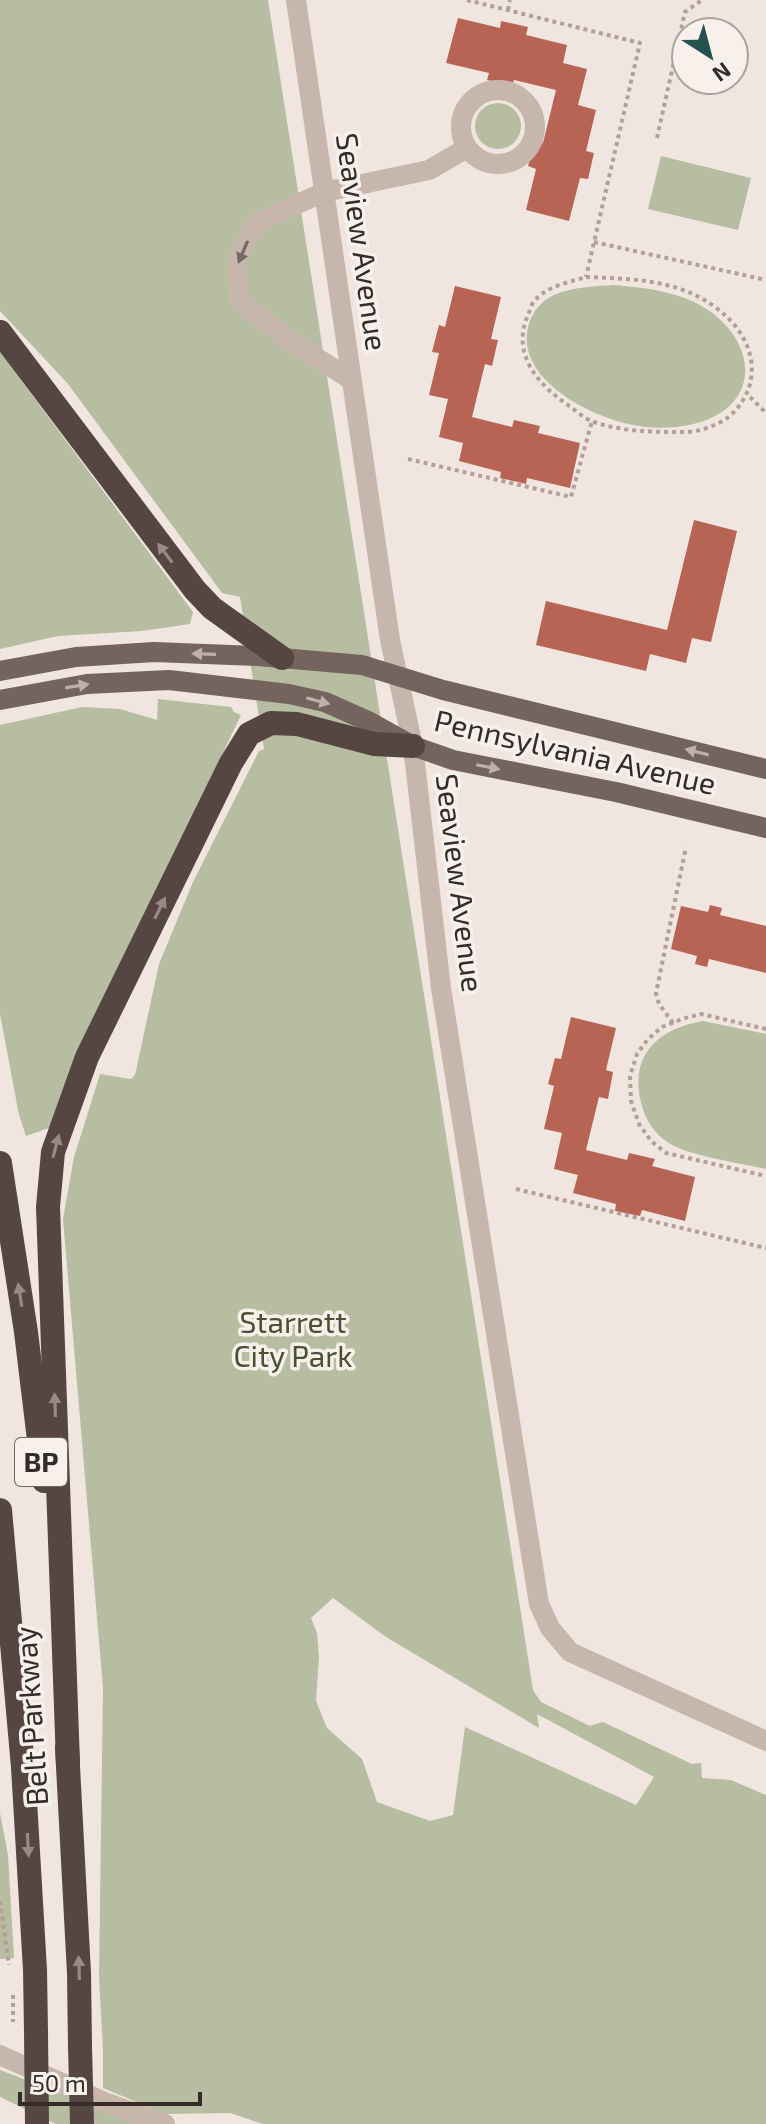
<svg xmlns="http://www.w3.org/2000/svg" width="766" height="2124" viewBox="0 0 766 2124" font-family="'Exo 2',sans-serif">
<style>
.green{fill:#b6bda0;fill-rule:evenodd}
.building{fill:#b76455}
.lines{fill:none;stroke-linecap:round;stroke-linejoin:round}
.path{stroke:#b2a096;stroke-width:4;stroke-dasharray:4 4;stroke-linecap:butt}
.minor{stroke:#c6b6ac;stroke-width:20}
.major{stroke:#75635d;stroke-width:20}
.highway{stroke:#554642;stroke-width:24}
.path-bridge{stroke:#b2a096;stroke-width:4;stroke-dasharray:4 4;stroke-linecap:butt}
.highway-bridge{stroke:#554642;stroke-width:24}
.oneway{fill:#766a64}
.oneway2{fill:#968a86}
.oneway3{fill:#bdb1ab}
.labels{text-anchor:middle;stroke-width:7;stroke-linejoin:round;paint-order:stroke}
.shield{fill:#f8f0eb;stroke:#706764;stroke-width:2}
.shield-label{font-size:28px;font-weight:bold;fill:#352c2a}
.street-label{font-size:30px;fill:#352c2a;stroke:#f8f0eb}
.park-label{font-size:30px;fill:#485131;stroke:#f8f0eb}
</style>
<rect width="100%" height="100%" fill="#f0e6df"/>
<g class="green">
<path d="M0,0H268L533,1690L541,1702L590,1726L603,1722L692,1764L701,1763L702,1778L731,1780L766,1795V2124H263L230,2113L165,2114L103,2088V2049L99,1978L103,1688L63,1219L74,1157L100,1074L131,1079L135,1075L159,964L193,882L259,751L264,749L240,597L222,593L68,384L0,311ZM333,1598L386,1637L539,1728L537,1714L654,1777L636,1805L465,1727L453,1815L430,1821L377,1802L362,1759L327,1728L316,1701L319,1657L317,1633L311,1618Z"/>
<circle cx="498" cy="126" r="23"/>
<path d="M661,156L751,178L738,230L648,209Z"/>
<path d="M614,285C643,288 670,290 696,303C755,333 766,401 701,422C684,427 663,429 646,427C601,423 515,383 528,327C532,311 543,298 559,293C577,287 596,286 614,285Z"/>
<path d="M0,352L193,612L190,624L142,631L58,636L0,649Z"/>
<path d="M158,699L231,707L234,712L241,715L83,1043L49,1128L26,1136L19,1115L0,1014V725L82,707L120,709L157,720Z"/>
<path d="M703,1021L766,1034V1169C740,1163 686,1156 666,1141C654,1133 646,1120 642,1106C628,1057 656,1029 703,1021Z"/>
<path d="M0,1813L8,1855L14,1958L0,1959Z"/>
<path d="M0,2070L141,2124H56L0,2097Z"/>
</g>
<g class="building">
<path d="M458,18L500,28L501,21L528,27L526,35L567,45L563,63L587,69L578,105L596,110L586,151L594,153L588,179L580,178L569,221L526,210L536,169L528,166L535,141L543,143L556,90L514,80L512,86L487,80L489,73L446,63Z"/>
<path d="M455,286L501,297L491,339L498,340L492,366L485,364L472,417L512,427L514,420L540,426L538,433L580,443L570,488L527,478L526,484L500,478L501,472L459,461L463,443L439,437L448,399L429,395L439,353L432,352L439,325L445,327Z"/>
<path d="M694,520L737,531L711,642L692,638L686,663L650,654L646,671L536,645L546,601L667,630Z"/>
<path d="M710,905L722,908L720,915L766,926V973L709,959L707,967L695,964L697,956L671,949L681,906L708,912Z"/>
<path d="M571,1017L616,1028L606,1070L613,1072L608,1099L599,1097L586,1150L627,1160L629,1153L655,1159L652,1166L695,1177L685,1221L642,1210L640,1216L615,1211L616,1204L573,1193L578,1175L554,1169L562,1133L544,1129L554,1086L548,1084L555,1058L561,1059Z"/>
</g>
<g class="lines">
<g class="path">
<path d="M467,0L640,43L586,277"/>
<path d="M508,10L510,0"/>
<path d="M657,138L685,12L702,0"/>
<path d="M594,242L766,280"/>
<path d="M586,277C631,279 677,279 715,307C755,336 766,382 730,416C718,425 700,432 685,432C654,432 623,432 594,422C585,419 576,411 568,405C537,384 511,353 528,315C530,310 532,302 536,299C548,286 570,282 586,277Z"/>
<path d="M750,397L766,413"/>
<path d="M408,459L571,497L592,421"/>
<path d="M447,723L449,731"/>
<path d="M673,1023L659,1004L656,993L686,847"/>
<path d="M766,1029L701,1014L682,1019L662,1027L648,1039L637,1054L630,1076L631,1101L639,1124L651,1141L666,1153L766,1176"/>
<path d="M516,1189L766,1248"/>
<path d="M0,1901L9,1965"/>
</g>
<g class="minor">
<path d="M296,0L390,640L413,746L441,988L539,1604L550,1628L570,1652L766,1741"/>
<circle cx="498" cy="127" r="37"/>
<path d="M350,379L295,344L239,301L237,260L256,223L324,192L429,170L467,148"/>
<path d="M0,2055L107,2103L165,2124"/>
</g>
<g class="major">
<path d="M0,671L76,657L154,652L258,656L362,665L443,690L766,769"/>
<path d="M0,700L87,684L169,680L289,694L325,702L370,722L413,746L453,760L616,792L766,828"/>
</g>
<g class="highway">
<path d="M0,332L195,590L212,608L282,658"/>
<path d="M0,1163L26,1332L44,1481"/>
<path d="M0,1510L23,1767L35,1970L36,2032"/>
<path d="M67,1748L79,1973L80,2046"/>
<path d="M68,1763L48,1207L53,1152L87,1057L231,763L249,734L271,723L297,724L374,744L413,746"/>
</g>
<path class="path-bridge" d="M13,1995V2022"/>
<g class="highway-bridge">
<path d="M36,2032L37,2124"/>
<path d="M80,2046L82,2124"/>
</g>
</g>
<defs><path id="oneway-solid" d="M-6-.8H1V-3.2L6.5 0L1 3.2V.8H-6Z" transform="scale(2)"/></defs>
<use class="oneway" href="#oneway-solid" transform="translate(243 252) rotate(113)"/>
<g class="oneway2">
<use href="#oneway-solid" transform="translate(165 553) rotate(-127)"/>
<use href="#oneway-solid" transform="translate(160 908) rotate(-64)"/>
<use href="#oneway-solid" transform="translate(56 1146) rotate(-75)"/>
<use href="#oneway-solid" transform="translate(20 1295) rotate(-99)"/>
<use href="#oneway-solid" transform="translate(55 1405) rotate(-92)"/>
<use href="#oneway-solid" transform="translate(28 1845) rotate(87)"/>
<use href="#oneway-solid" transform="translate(79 1968) rotate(-92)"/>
</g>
<g class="oneway3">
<use href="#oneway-solid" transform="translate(204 654) rotate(-178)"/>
<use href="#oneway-solid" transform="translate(77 686) rotate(-9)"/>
<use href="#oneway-solid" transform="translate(318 701) rotate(15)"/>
<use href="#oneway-solid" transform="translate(697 752) rotate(-166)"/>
<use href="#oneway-solid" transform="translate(488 767) rotate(11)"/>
</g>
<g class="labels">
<rect class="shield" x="15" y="1438" width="52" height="48" rx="6"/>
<g class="shield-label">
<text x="41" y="1472">BP</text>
</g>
<g class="street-label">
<text transform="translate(361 242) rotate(82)" y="10">Seaview Avenue</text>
<text transform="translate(575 753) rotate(13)" y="10">Pennsylvania Avenue</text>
<text transform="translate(459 883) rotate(83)" y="10">Seaview Avenue</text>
<text transform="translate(32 1716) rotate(-94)" y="10">Belt Parkway</text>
</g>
<g class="park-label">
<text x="293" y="1333">Starrett<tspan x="293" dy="34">City Park</tspan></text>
</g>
</g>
<g transform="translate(710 56) rotate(144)"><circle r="38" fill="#f8f0eb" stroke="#aaa29e" stroke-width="2"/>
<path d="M0-6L14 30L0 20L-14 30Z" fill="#245251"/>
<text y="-12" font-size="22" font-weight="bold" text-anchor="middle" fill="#352c2a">N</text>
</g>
<path d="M20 2092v12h180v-12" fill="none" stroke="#352c2a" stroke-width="4"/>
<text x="32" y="2092" font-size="24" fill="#352c2a" stroke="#f8f0eb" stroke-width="6" paint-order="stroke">50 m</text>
</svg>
